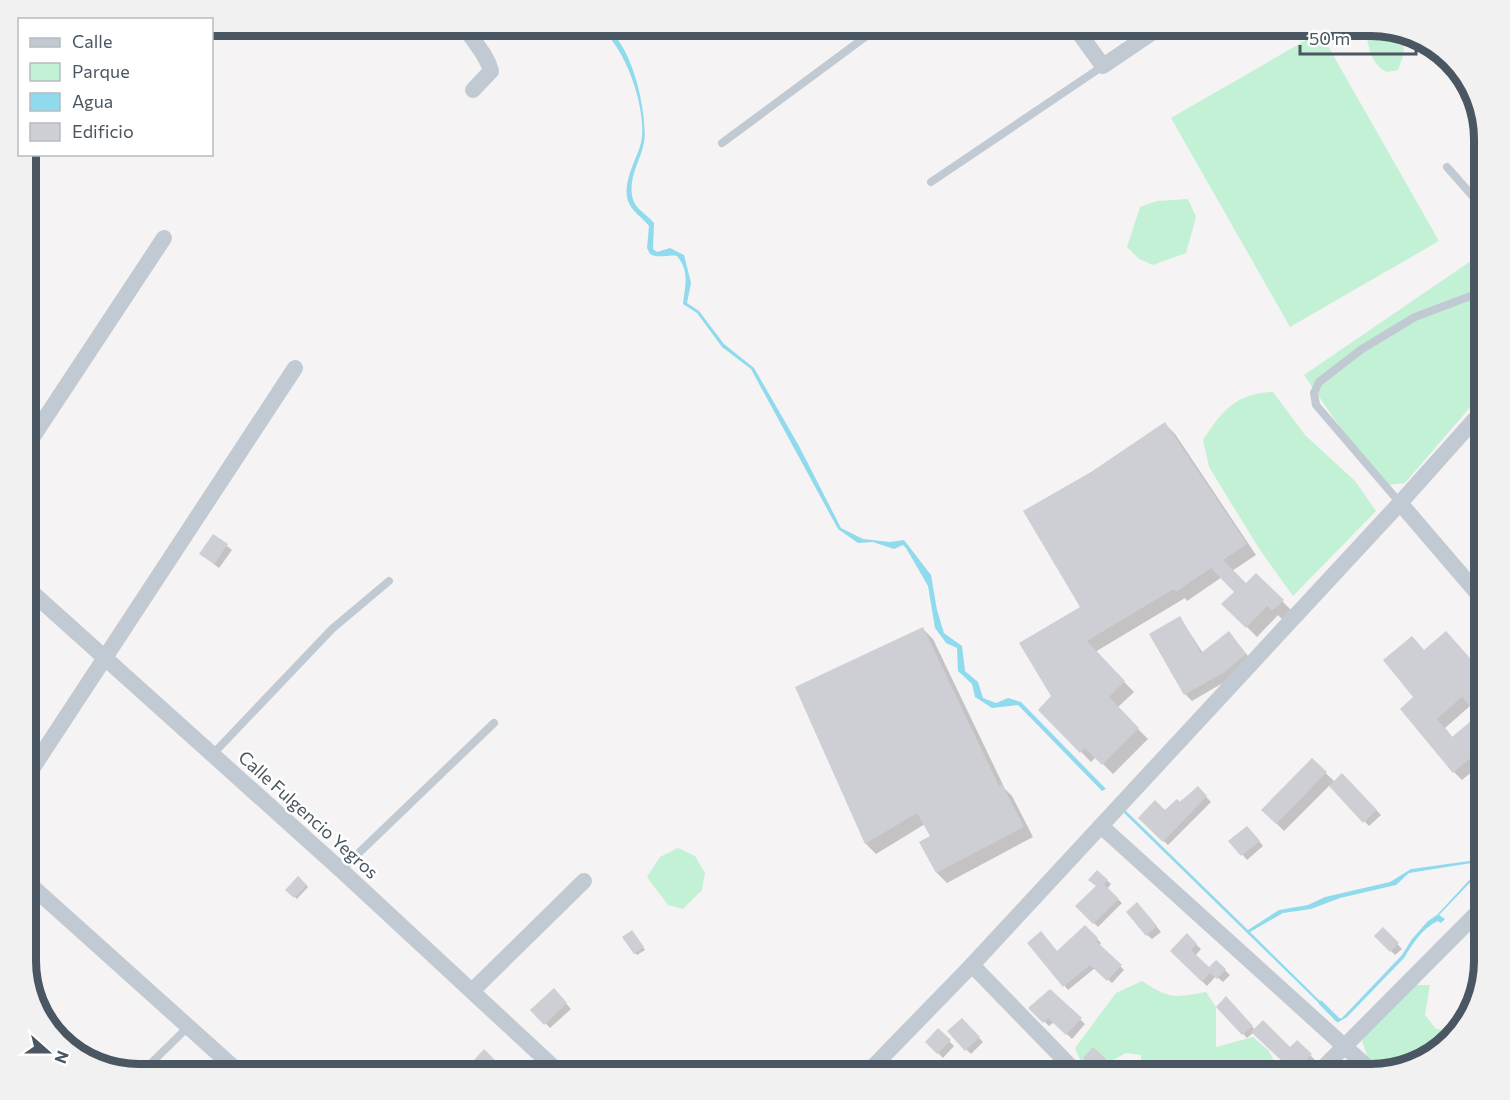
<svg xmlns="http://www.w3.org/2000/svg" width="1510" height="1100" viewBox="0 0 1510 1100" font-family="Commissioner,sans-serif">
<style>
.green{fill:#c3f1d5}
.water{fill:#90daee}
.shadow{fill:#0003;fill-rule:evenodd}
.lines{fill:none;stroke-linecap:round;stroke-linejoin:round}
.stream{stroke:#90daee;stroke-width:4.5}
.building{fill:#cdcfd5;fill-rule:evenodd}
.service{stroke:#c1cad2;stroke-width:8}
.minor{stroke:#c1cad2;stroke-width:16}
.labels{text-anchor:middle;stroke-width:5;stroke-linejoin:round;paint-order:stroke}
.street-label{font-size:18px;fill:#4a5661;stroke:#fff}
.rim{fill:none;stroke:#4a5661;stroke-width:8}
</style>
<rect width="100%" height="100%" fill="#f5f3f3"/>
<g class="green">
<path d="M1360,26H1372L1403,36L1404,53L1398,70L1387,72C1364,60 1373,40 1360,26Z"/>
<path d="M1320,32L1439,241L1290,327L1171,118Z"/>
<path d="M1188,199L1196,217L1186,253L1153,265L1139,259L1127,247L1140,207L1157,201Z"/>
<path d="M1484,252V391L1405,483L1387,485L1353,446L1304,375Z"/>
<path d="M1273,392L1305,435L1355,481L1376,511L1293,596L1260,550L1209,467L1203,440C1222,411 1236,393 1273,392Z"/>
<path d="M678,848L695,856L705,873L702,890L683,909L668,905L647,877L660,857Z"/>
<path d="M1142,981C1169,999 1174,998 1206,992L1216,1007V1047L1253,1037L1269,1051L1280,1074H1141V1055L1126,1053L1105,1064L1081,1062L1075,1048L1116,993Z"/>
<path d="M1410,985H1430L1425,1015L1436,1029L1452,1030L1462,1026L1422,1063L1381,1072L1368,1058L1362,1041L1377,1018Z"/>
</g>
<g class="water">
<path d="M596,26C629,25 649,115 644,142C641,160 629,175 632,195C634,209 646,213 654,223L653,249L657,252L670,248L684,255L691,283L687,303L699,311L724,344L754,368L799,446L841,528L863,539L890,542L904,540L931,575L937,610L944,633L962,646L965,671L978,682L983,698L996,703L1008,698L1021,702L1106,789L1102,791L1018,705L992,708L975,697L972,684L958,671L957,648L946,643L935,628L928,586L906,548L903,545L894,549L873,542L858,543L838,529L751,369L722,347L697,313L683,304C685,285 690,272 677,256C667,254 658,259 650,254L647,248L649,226C642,217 632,212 628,201C622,182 636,161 641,143C648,111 625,42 596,26Z"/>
<path d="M1123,808L1248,930L1279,910L1308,905L1325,897L1390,882L1411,869L1484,859V861L1409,873L1396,885L1340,898L1311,909L1283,913L1250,932L1326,1007L1324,1008L1121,810Z"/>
<path d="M1484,864V868L1439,915L1445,919L1441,923L1438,921C1422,928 1412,945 1404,958L1347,1017L1340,1021L1333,1020L1342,1018L1402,955L1412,939L1428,921L1437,915Z"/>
</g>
<g class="shadow">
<path d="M1165,424L1175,434L1256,555L1232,571L1246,585L1256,575L1292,611L1283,620L1278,615L1257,637L1224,604L1236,592L1222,577L1187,601L1185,598L1095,652L1134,692L1117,708L1148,739L1113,774L1096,757L1091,762L1040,710L1053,697L1082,607L1092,473Z"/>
<path d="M214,536L232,550L219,568L201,554Z"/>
<path d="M1180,618L1203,653L1235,640L1252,661L1233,677L1192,701L1185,694Z"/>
<path d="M923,629L933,639L1005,789L1012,796L1033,837L947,883L937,873L921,842L932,837L925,824L876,854L866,844L797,688Z"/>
<path d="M1454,641L1484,677V762L1462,780L1454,772L1415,697L1425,652ZM1471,705L1480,715L1453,738L1445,728Z"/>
<path d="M1312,760L1335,782L1342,775L1381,815L1369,826L1330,785L1284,831L1263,810Z"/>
<path d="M1198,788L1211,802L1168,845L1140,818L1166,812Z"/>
<path d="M1252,832L1263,846L1247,860L1231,841Z"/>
<path d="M1097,872L1111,884L1107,889L1122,903L1098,927L1077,906L1098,886Z"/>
<path d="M299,878L308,887L297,899L288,890Z"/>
<path d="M1142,909L1161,932L1152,939L1147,935Z"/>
<path d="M1085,927L1101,943L1099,945L1124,970L1112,983L1095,968L1068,990L1029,943L1057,953Z"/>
<path d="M1383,929L1402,949L1395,955L1376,936Z"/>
<path d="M634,934L645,950L637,955L635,953Z"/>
<path d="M1187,935L1201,949L1195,956L1209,969L1216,962L1230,975L1223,982L1216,976L1207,986L1172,951Z"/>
<path d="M554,990L571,1009L550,1028L533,1010Z"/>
<path d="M1050,991L1085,1024L1072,1039L1054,1022L1049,1026L1031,1008Z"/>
<path d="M1226,999L1255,1030L1290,1049L1297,1042L1315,1060L1301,1074H1271L1284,1062L1254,1032L1247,1038L1218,1007Z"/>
<path d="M962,1020L983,1042L971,1054L949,1032Z"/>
<path d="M938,1030L954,1046L943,1058L927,1042Z"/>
<path d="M1093,1050L1106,1062L1098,1071L1085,1058Z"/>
<path d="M484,1051L502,1069L496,1074H489L475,1061Z"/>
</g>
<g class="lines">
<path class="stream" d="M1321,1003L1338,1020"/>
</g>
<g class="building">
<path d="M1165,422L1247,544L1223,560L1246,583L1256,573L1284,600L1272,611L1267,606L1246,628L1221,604L1234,592L1211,568L1176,592L1174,589L1087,641L1125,681L1109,697L1139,728L1102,765L1085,748L1080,753L1038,710L1051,696L1019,643L1080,607L1023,511L1091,472Z"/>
<path d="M213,534L228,544L214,564L199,554Z"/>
<path d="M1180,616L1201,653L1229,631L1246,654L1226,671L1184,695L1149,634Z"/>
<path d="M923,627L999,786L1002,784L1024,827L936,873L919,842L930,836L917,813L865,844L795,687Z"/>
<path d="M1446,631L1484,674V765L1475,754L1453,773L1400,709L1413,697L1383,660L1412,636L1424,650ZM1462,697L1478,715L1452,737L1437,719Z"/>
<path d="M1312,758L1327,772L1276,824L1261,810Z"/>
<path d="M1342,773L1377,810L1363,823L1329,786Z"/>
<path d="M1198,786L1207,796L1163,842L1138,818L1155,800L1165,810L1177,799L1180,802Z"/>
<path d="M1247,826L1260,841L1241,856L1228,841Z"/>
<path d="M1097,870L1108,880L1104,884L1119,899L1093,924L1075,906L1096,886L1088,880Z"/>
<path d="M298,876L307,885L294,898L285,890Z"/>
<path d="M1137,902L1157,926L1146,936L1126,912Z"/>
<path d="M1085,925L1098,938L1096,941L1122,965L1107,981L1090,965L1063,987L1027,943L1041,931L1057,951Z"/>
<path d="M1383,927L1399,943L1390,952L1374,936Z"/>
<path d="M632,930L644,947L634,954L622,937Z"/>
<path d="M1187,933L1197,944L1191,950L1209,967L1216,960L1226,969L1217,979L1210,973L1202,982L1170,951Z"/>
<path d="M554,988L567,1003L544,1025L530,1010Z"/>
<path d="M1050,989L1082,1018L1066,1035L1048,1018L1043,1023L1028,1008Z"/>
<path d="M1226,996L1253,1026L1242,1035L1216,1007Z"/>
<path d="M962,1018L980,1037L965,1051L947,1031Z"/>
<path d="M1263,1020L1290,1047L1297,1040L1312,1054L1293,1073L1269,1074L1282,1061L1251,1032Z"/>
<path d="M938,1028L951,1040L937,1054L925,1042Z"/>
<path d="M1093,1047L1106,1059L1095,1070L1083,1058Z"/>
<path d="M484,1049L498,1063L487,1074L473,1061Z"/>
</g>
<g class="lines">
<g class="service">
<path d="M722,143L880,26"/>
<path d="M1447,167L1484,209"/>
<path d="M931,182L1103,66"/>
<path d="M1400,503L1316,405L1314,393L1319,382L1362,349L1415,317L1484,291"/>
<path d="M212,755L332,629L389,581"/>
<path d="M341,870L494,723"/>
<path d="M140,1074L189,1026"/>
</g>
<g class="minor">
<path d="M465,26C472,41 487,54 491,71L473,90"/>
<path d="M1074,26L1103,66L1162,26"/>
<path d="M26,447L164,238"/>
<path d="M1400,503L1484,601"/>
<path d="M26,587L341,870L561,1074"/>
<path d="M26,778L295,368"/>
<path d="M1101,826L1375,1074"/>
<path d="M26,881L241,1074"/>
<path d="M972,965L1078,1074"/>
<path d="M473,990L584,881"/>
<path d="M866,1074L972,965L1400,503L1484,409"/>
<path d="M1317,1074L1484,906"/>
</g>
</g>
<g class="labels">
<g class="street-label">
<text transform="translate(308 815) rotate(42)" y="6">Calle Fulgencio Yegros</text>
</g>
</g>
<path d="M0 0H1510V1100H0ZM139 36H1371A103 103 0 0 1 1474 139V961A103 103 0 0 1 1371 1064H139A103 103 0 0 1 36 961V139A103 103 0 0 1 139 36Z" fill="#f1f1f2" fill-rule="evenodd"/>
<path class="rim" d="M139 36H1371A103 103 0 0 1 1474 139V961A103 103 0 0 1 1371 1064H139A103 103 0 0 1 36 961V139A103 103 0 0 1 139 36Z"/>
<rect x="18" y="18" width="195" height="138" fill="#ffffff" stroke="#b7bbc0" stroke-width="1.5"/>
<rect x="30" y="38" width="30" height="9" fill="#c1cad2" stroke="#b7bbc0" stroke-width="1.5"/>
<text x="72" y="48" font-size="18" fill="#4a5661">Calle</text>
<rect x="30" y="63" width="30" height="18" fill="#c3f1d5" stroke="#b7bbc0" stroke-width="1.5"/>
<text x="72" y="78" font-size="18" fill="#4a5661">Parque</text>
<rect x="30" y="93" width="30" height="18" fill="#90daee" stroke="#b7bbc0" stroke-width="1.5"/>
<text x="72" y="108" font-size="18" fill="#4a5661">Agua</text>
<rect x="30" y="123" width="30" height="18" fill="#cdcfd5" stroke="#b7bbc0" stroke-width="1.5"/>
<text x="72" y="138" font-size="18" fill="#4a5661">Edificio</text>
<g transform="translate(48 1052) rotate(111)" stroke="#ffffff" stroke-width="4.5" paint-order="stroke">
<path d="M0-4.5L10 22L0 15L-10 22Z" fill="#4a5661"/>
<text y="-9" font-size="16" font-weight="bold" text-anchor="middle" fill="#4a5661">N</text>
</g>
<path d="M1300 45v9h116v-9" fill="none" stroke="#4a5661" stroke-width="3"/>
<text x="1309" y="45" font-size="18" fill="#4a5661" stroke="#ffffff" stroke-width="4.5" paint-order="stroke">50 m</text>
</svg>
